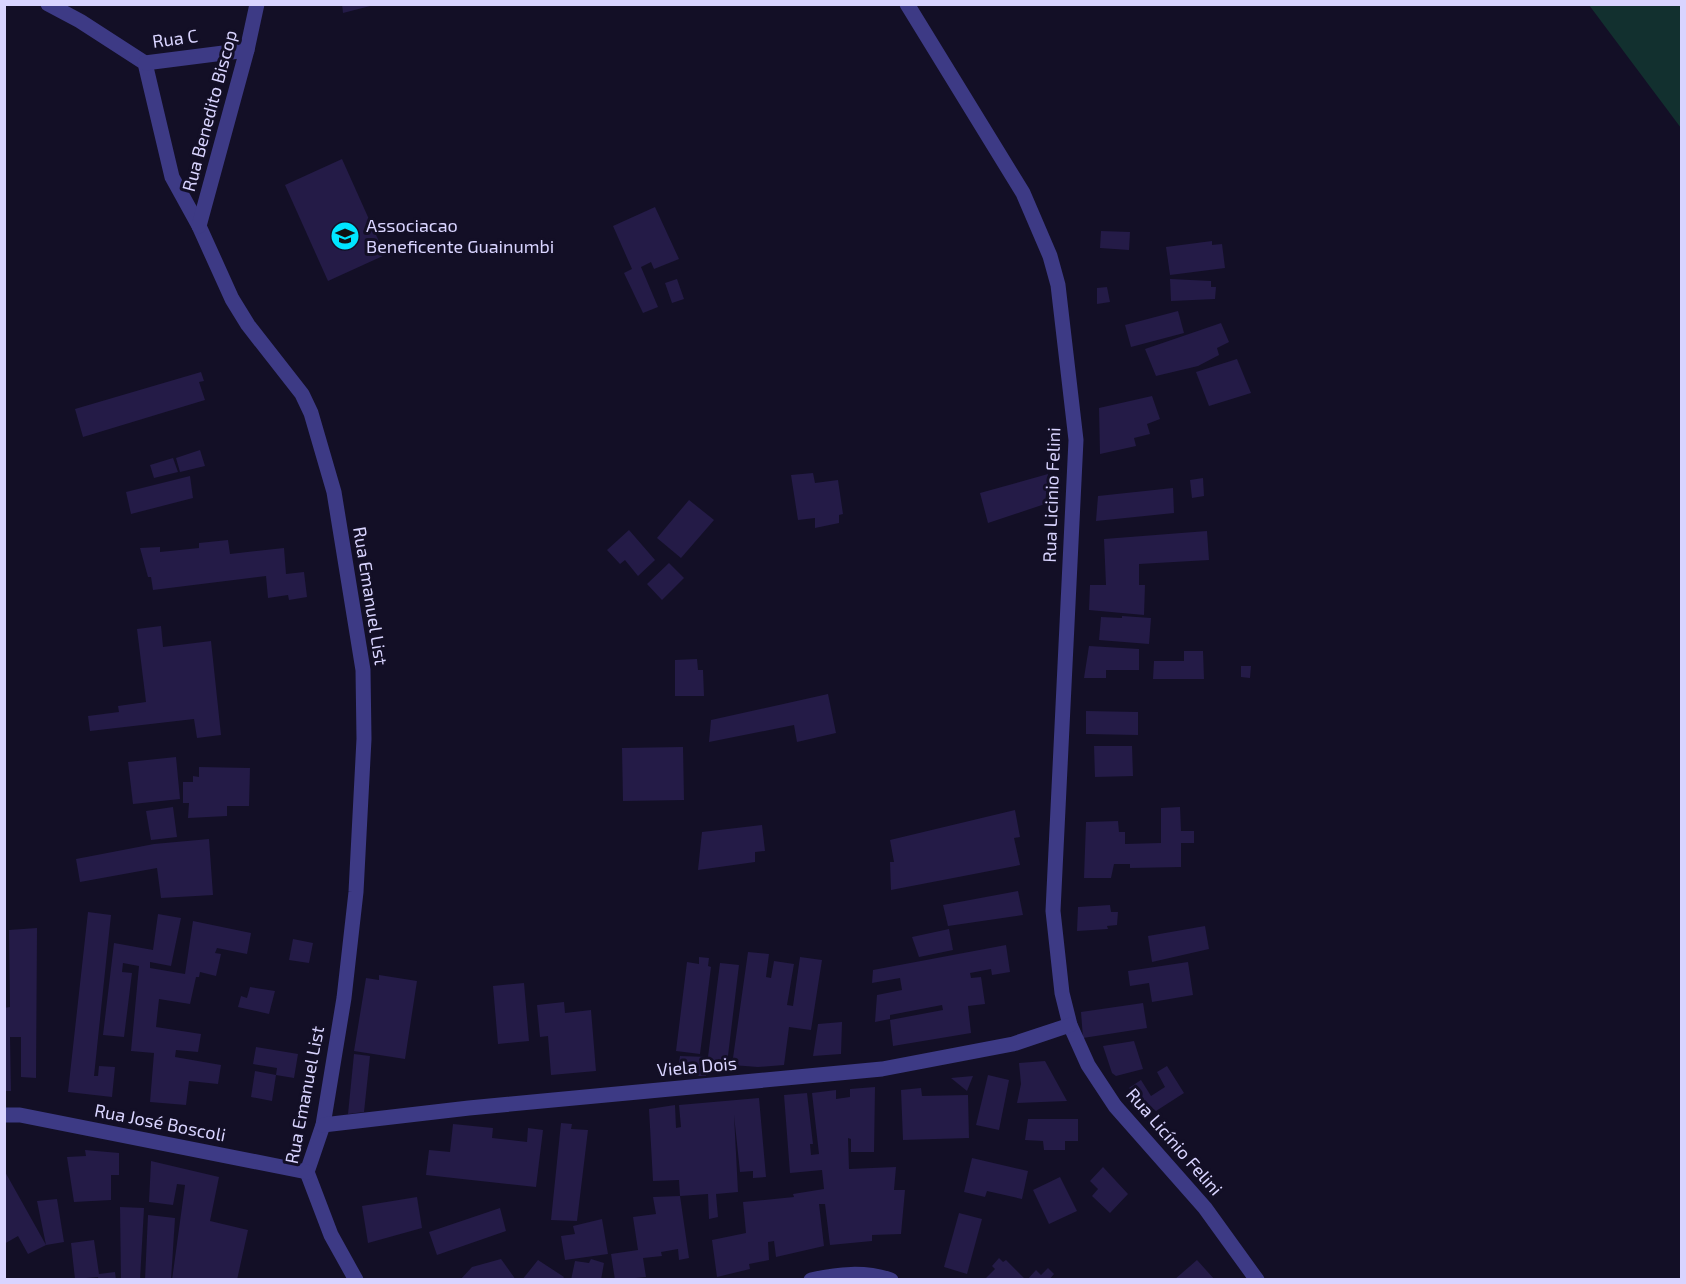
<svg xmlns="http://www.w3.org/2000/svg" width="1686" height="1284" viewBox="0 0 1686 1284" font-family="'Exo 2',sans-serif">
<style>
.green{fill:#12302f}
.building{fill:#241b47}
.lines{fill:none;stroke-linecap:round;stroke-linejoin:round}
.minor{stroke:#3d3a85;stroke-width:15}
.labels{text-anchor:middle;stroke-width:6;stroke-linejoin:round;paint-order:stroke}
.street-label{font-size:18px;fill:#d9d4ff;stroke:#130f26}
.poi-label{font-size:18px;fill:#d9d4ff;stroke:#130f26;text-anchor:start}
</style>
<rect width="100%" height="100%" fill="#130f26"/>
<path class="green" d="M1589,5H1681V128Z"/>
<g class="building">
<path d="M342,4H374V5L343,13Z"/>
<path d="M342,159L385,255L328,281L285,185Z"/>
<path d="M655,207L679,259L654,269L651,262L641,267L658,307L643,313L624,273L632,269L613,226Z"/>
<path d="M1101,231L1130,232L1129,250L1100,248Z"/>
<path d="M1212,241V245L1222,244L1225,268L1170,275L1166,247Z"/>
<path d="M677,279L684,299L672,303L665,283Z"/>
<path d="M1170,279L1211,281V287H1216L1215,299L1171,301Z"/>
<path d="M1107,287L1110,302L1097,304V288Z"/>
<path d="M1178,311L1184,333L1131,347L1125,325Z"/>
<path d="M1221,323L1229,342L1217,348L1219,355L1198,366L1156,376L1145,349Z"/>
<path d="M1237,359L1251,393L1209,406L1196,372Z"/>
<path d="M201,372L204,381L199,382L205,400L83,437L75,409Z"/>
<path d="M1152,396L1160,419L1147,424L1150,434L1134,438L1136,446L1100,454L1099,408Z"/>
<path d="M200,450L205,466L180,472L176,458Z"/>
<path d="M173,458L178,472L154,478L150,465Z"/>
<path d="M813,473L815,483L838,480L843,514L839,515V523L815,528V518L798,520L791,475Z"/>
<path d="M1048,474L1045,504L988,523L980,493Z"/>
<path d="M190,476L193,498L131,514L126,492Z"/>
<path d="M1203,478L1204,496L1192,498L1190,480Z"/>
<path d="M1173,488L1174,513L1096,521L1098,496Z"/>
<path d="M689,500L714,520L681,558L657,538Z"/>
<path d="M629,530L655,560L638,576L625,560L620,564L607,550Z"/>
<path d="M1207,531L1209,560L1139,564V585H1145L1144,615L1089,610L1090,585H1106L1104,539Z"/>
<path d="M228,540L230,554L284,548L286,574L304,572L307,597L289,600L288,595L268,598L266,576L153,590L151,577H148L140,548L160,547V552L199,548V543Z"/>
<path d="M669,563L684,578L662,600L647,584Z"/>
<path d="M1122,616L1151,618L1149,644L1099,640L1101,617L1122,618Z"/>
<path d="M161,626L163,647L211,641L221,735L197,738L194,719L90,731L88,716L119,712L118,706L146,702L137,629Z"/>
<path d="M1089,646L1139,649V670H1106V678H1084Z"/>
<path d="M1184,651H1203L1204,679H1153L1154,661H1184Z"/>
<path d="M697,659L698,670H703L704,696H675V660Z"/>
<path d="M1241,666H1251L1250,678L1241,677Z"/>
<path d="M828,694L836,733L797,742L794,725L709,742L711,720Z"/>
<path d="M1086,711L1138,712V735L1086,734Z"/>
<path d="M1094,746H1132L1133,776L1095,777Z"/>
<path d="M683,747L684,800L623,801L622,748Z"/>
<path d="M176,757L180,799L133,804L128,762Z"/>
<path d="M199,767L250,768L249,806H227V816L188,818L189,803H183V782H193V776L199,777Z"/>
<path d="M173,807L177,837L151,840L146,811Z"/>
<path d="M1180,807L1181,831H1194V843H1181V867L1130,868V864H1114L1111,878H1084L1086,822L1118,821L1119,832H1125V844L1161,843V808Z"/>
<path d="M1015,810L1020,837L1014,838L1020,865L891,890L890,862H894L890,840Z"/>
<path d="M762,825L765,851L755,852V862L698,870L702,832Z"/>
<path d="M209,839L213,895L161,898L157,868L80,882L76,859L154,844Z"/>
<path d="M1018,891L1023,915L948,926L943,905Z"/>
<path d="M1110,905L1111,912H1118L1117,925L1107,926L1108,929L1077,931L1078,907Z"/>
<path d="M88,912L111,915L94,1076H98L99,1066L115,1067L112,1097L68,1092Z"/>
<path d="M158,914L181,918L171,966L150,962V968L185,974L193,921L251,933L247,954L217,948L215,953L221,954L216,976L200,972L199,977H196L190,1004L159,999L156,1027L201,1034L198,1052L176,1050L175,1057L221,1065L218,1084L189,1081L186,1105L150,1102L154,1053L131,1051L139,966L123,963L122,972L132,973L124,1037L103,1035L114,943L153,950Z"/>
<path d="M1205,926L1209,949L1152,962L1148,936Z"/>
<path d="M37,928L36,1078L21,1077V1037H10L11,1091H4V1008L10,1007L9,930Z"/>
<path d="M949,929L953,950L919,957L912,937Z"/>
<path d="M293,939L313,943L309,963L289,960Z"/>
<path d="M1006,945L1010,972L992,975L991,969L970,973L971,978L981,977L985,1004L968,1006L971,1033L893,1046L890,1020L943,1010L942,1005L890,1015V1019L875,1022L877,995L902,990L900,978L872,983L873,970Z"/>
<path d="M748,952L769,954L766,977L771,978L774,961L794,964L787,1005L793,1006L800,957L822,960L811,1030L789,1027L784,1065L758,1067L732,1065Z"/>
<path d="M699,957L709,958L708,966L711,967L700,1054L676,1051L687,962L699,964Z"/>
<path d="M1188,962L1193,995L1152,1002L1149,983L1130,986L1128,971Z"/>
<path d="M720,963L739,965L727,1064L708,1062L706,1076H677L680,1056L708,1057Z"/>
<path d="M379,975L417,981L405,1059L354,1051L366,978L379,980Z"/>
<path d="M524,983L529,1041L498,1044L493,986Z"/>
<path d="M250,987L275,991L269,1014L238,1007L241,996L247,998Z"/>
<path d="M564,1002L565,1013L591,1010L596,1071L551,1075L548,1036L540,1037L537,1005Z"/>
<path d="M1143,1003L1147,1028L1083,1038L1081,1012Z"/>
<path d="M842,1022L841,1054L813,1056L818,1024Z"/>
<path d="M1134,1041L1143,1069L1116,1076L1112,1073L1103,1046Z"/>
<path d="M256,1047L298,1054L294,1078L276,1075L272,1101L251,1097L255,1071L276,1075L277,1068L253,1064Z"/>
<path d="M354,1054L370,1056L364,1112L348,1114Z"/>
<path d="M1045,1061L1067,1101L1017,1103L1021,1084L1019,1063Z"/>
<path d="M1167,1066L1184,1093L1156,1111L1129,1088L1141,1080L1151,1096L1165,1087L1157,1072Z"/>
<path d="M988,1075L1009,1080L999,1130L976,1125Z"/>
<path d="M973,1076L967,1091L951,1078Z"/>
<path d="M875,1087L874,1152H851V1139L848,1138L849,1169L896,1167L894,1190H905L901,1234L872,1235V1241L830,1245L825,1204H819L824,1246L776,1257L774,1241L768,1242L769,1260L749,1264L750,1269L717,1277L712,1240L746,1233L743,1202L794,1197L793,1194L824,1189L822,1170L790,1173L784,1095L807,1093L813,1144H810L811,1155L819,1154L812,1093L836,1090V1099L850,1097V1089Z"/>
<path d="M921,1088L922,1096L968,1095L969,1138L903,1140L901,1090Z"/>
<path d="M759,1098L766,1177L753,1178V1171L740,1172L734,1115L738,1192L716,1194L718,1217L709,1219L708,1194L680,1196L679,1180L653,1181L649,1109L675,1105L676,1128L681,1127L679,1105Z"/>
<path d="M1028,1119H1078V1141H1065V1150H1044L1043,1141L1025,1140Z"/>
<path d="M561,1123L572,1124L571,1129L588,1130L577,1221L551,1220Z"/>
<path d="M453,1124L493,1128L492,1138L527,1142L528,1128L543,1130L536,1187L426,1175L429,1150L450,1152Z"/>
<path d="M85,1150L119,1153V1175H111V1200L74,1202L67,1157L86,1156Z"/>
<path d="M972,1158L1028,1171L1022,1199L987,1191L985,1197L964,1192Z"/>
<path d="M151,1161L219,1177L210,1221L248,1230L237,1280H172L185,1185L177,1184L173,1205L149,1202Z"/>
<path d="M1103,1167L1128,1194L1110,1213L1092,1196L1098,1189L1090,1181Z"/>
<path d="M4,1170L46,1245L37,1201L57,1199L64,1242L46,1245L28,1254L18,1236L4,1244Z"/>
<path d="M1060,1177L1077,1211L1049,1224L1033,1190Z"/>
<path d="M680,1196L689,1258L679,1260L678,1249L661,1252L662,1256L643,1258L646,1277L615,1280L611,1254L638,1250L633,1217L656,1214L653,1197Z"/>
<path d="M417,1197L422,1228L368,1243L362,1206Z"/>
<path d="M120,1207L144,1208L140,1280H121Z"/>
<path d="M500,1208L506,1231L437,1255L429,1232Z"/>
<path d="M959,1213L982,1219L967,1274L944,1267Z"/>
<path d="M148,1215L175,1218L171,1280H145Z"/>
<path d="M602,1219L608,1254L565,1260L561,1236L575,1234L573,1226Z"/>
<path d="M94,1240L99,1274L115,1272L116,1280H99L98,1277L75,1279L71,1243Z"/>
<path d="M999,1258L1003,1262L1006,1260L1026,1280H987L986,1278L995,1269L992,1266Z"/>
<path d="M501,1259L516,1280H460L472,1267Z"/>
<path d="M591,1259L604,1263L601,1280H571L575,1261L589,1263Z"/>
<path d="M538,1260L564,1277L562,1280H522Z"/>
<path d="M1197,1260L1215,1280H1174Z"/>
<path d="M1048,1268L1054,1274L1049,1280H1027L1036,1270L1041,1275Z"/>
</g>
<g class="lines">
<g class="minor">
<path d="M48,4L80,21L145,63L172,177L199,226L232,299L248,325L302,394L311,413L334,492L363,670L364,739L356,892L344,998L323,1125L307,1172L331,1235L356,1280"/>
<path d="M907,4L1023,193L1050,256L1058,285L1076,440L1053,911L1062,993L1070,1025L1088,1065L1115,1106L1205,1208L1257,1280"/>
<path d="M145,63L247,50"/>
<path d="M199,226L247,50L257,4"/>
<path d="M4,1115H20L307,1172"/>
<path d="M323,1125L469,1108L882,1069L1013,1044L1070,1025"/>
<path d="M811,1280C838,1274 864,1271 891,1280"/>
</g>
</g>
<defs>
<g id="school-disc" transform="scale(1.5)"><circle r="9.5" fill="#00e5ff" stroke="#130f26"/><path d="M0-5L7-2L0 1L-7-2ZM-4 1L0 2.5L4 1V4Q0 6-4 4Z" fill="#111"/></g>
</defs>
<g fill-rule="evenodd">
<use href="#school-disc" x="345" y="236"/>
</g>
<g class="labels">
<g class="street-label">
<text transform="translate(175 39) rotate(-8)" y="6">Rua C</text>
<text transform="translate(210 111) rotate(-75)" y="6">Rua Benedito Biscop</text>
<text transform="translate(1052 495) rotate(-88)" y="6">Rua Licinio Felini</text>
<text transform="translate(370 596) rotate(81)" y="6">Rua Emanuel List</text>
<text transform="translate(697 1067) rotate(-5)" y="6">Viela Dois</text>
<text transform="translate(305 1095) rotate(-79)" y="6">Rua Emanuel List</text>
<text transform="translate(160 1123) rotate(11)" y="6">Rua José Boscoli</text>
<text transform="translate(1174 1142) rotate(49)" y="6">Rua Licínio Felini</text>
</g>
<g class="poi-label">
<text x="366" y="232">Associacao<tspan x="366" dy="21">Beneficente Guainumbi</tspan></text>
</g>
</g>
<rect width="1686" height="1284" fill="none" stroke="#d9d4ff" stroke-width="12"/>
</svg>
